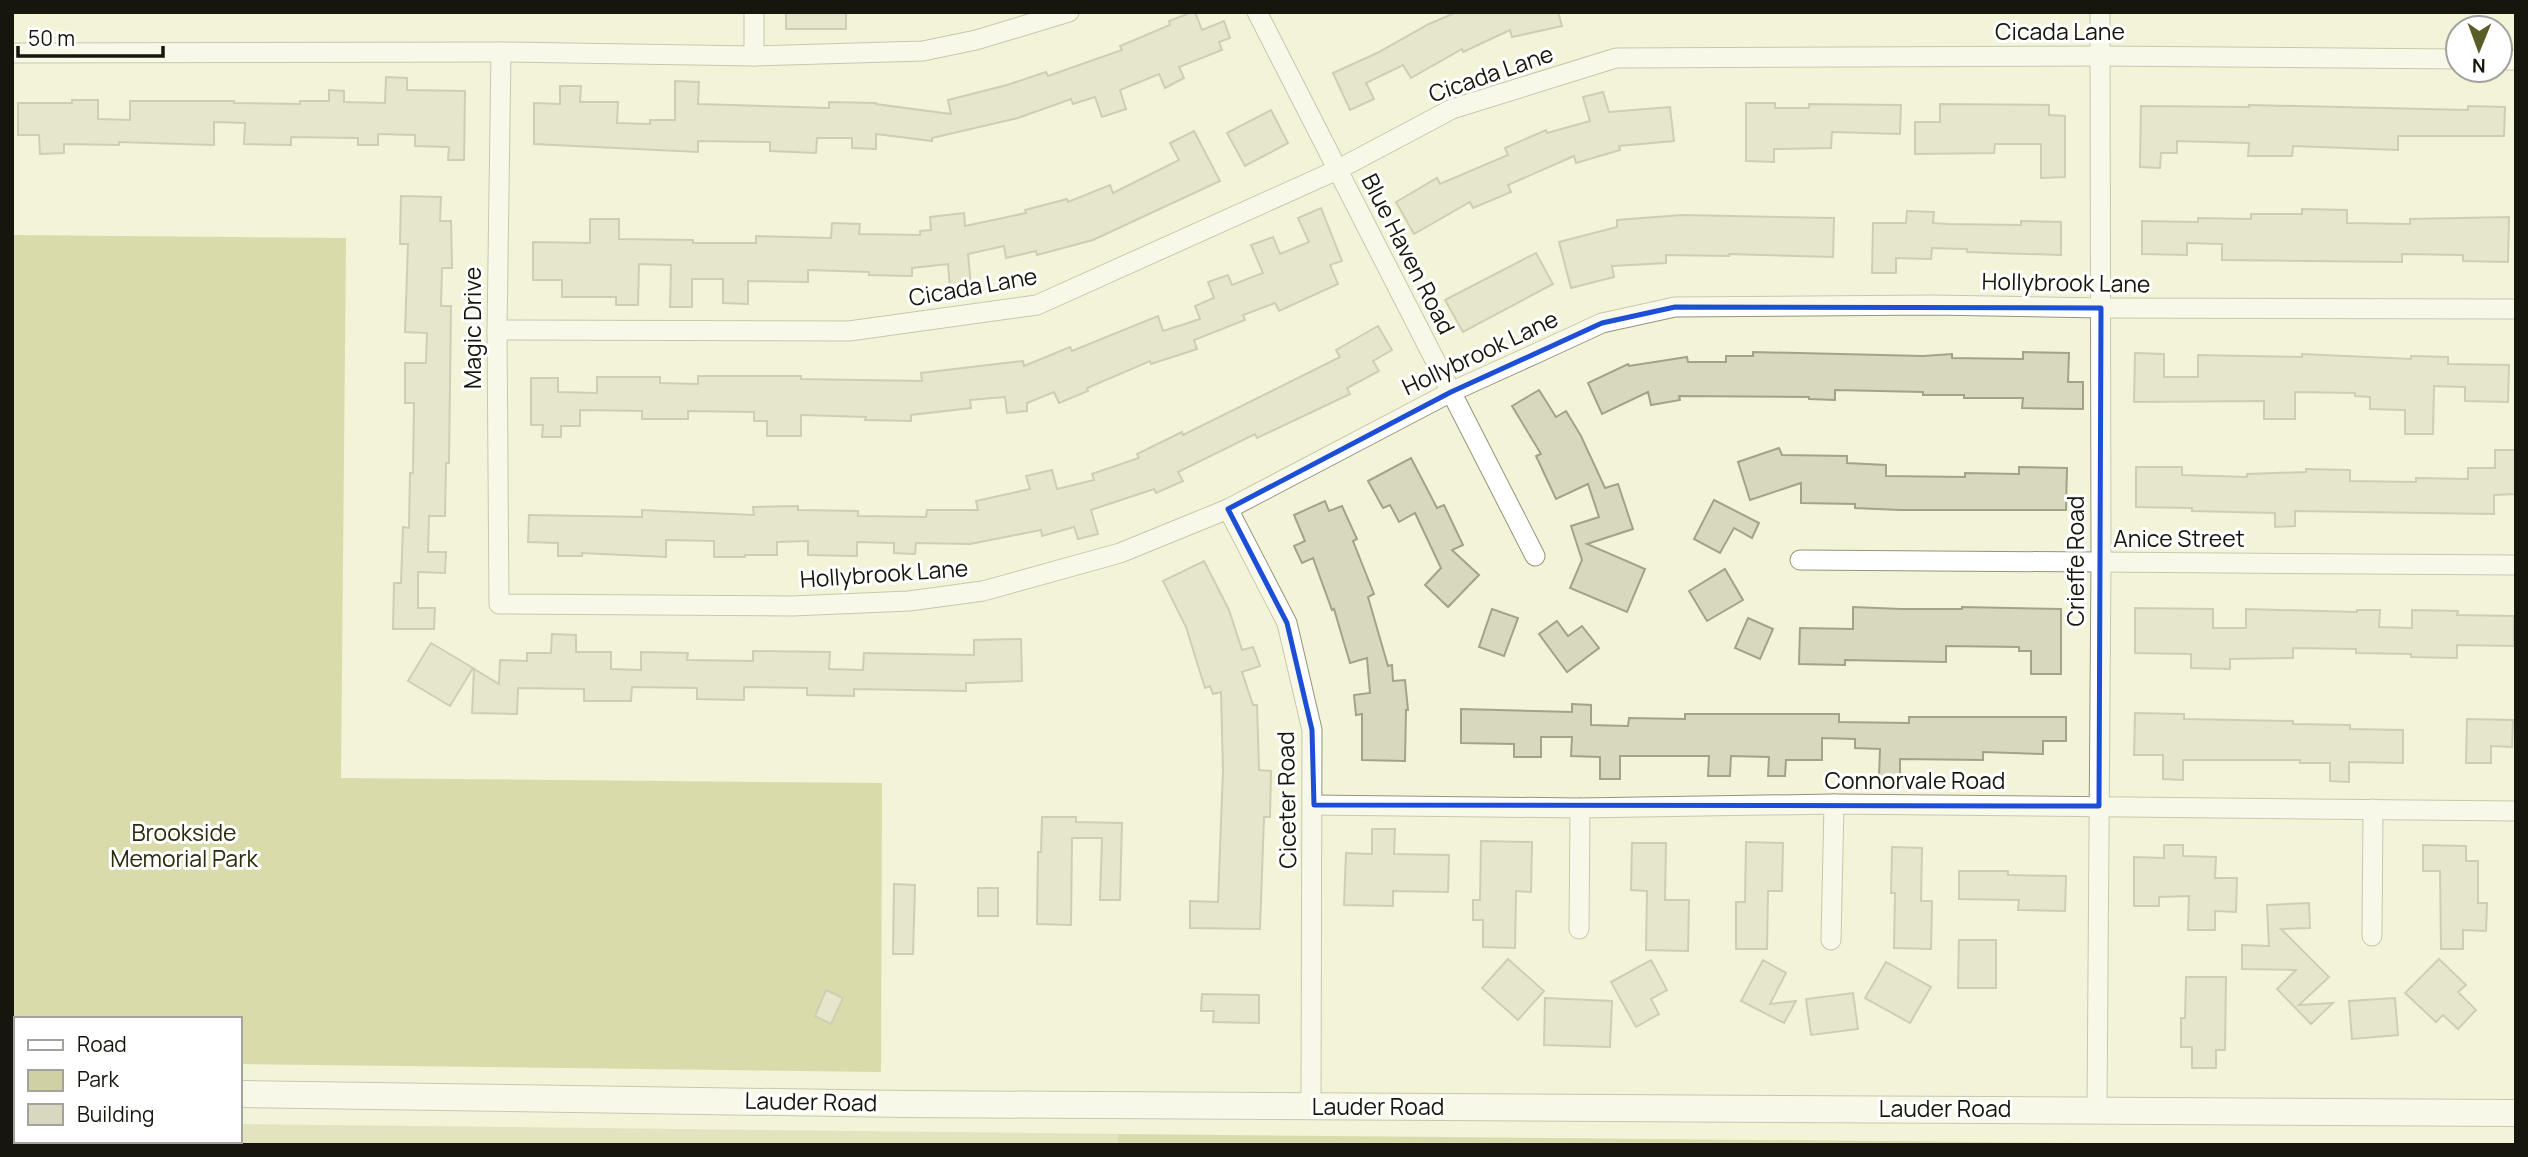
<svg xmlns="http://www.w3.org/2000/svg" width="2528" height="1157" viewBox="0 0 2528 1157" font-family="Manrope,sans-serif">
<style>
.green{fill:#d0d1a3}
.forest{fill:#bdbe76}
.building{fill:#d7d8bd;stroke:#a2a389;stroke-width:2}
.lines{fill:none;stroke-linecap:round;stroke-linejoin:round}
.street-casing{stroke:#93947a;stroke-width:21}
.secondary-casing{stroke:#93947a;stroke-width:28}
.street{stroke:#fff;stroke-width:19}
.secondary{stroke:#fff;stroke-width:26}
.marked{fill:none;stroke:#1d4ed8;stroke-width:5;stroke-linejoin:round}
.labels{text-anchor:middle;stroke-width:6;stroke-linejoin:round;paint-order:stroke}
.street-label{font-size:23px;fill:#16160c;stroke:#fff}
.park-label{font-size:23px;fill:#2b2b0b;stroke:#fff}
</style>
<rect width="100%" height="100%" fill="#f2f3d7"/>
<path class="green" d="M12,1122H16V1141H240V1124L1118,1134V1145H12Z"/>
<g class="forest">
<path d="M12,235L346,238L341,778L882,783L881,1072L240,1064V1019H16V1062H12Z"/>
<path d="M1118,1134L2196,1144V1145H1118Z"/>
</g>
<g class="building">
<rect x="786" y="12" width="60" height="17"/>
<path d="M1192,12H1195L1202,30L1224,21L1230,38L1219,42L1222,50L1179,67L1184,78L1165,88L1159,74L1120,90L1126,109L1102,117L1095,97L1073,104L1071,99L1018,118L932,138V141L876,134V149L852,148V138H817L816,153L770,151V142L698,141V152L534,144V103L560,104V86H581L580,102H618L617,123L650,124V120H675V81L699,82L698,104L829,108V102L876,103V104L951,114L948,100L1007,85L1046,72L1048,76L1122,50L1120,46L1170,25L1169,21Z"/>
<path d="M1457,12H1558L1562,26L1512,37L1510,30L1463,52L1462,49L1411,78L1403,65L1366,83L1374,99L1350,110L1333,73L1377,53L1429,24Z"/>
<path d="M386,77L407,78V90L465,91L464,160H448L449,147L415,146V135L378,134V145H358V138L291,137V145L244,144L245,123L214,122V145L119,142V145L64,144V153L40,154L39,135H18V103H72V100H98V119L130,120V101H234V103L300,104V101H329V90L344,91V102L385,103Z"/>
<path d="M1603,92L1609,112L1670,107L1674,141L1619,146L1620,150L1576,163L1574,156L1508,185L1511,192L1473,208L1470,202L1414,234L1396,202L1437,178L1440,184L1508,155L1505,148L1546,130L1547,133L1590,121L1583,97Z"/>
<path d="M1746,103H1775V108H1809V104L1901,105L1900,134L1832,132L1831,148L1774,149V162L1746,161Z"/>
<path d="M1940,104L2049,105V115L2065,116V177L2041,178V144H1995L1994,153L1915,154V122H1940Z"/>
<path d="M2249,105L2468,110V106L2505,107L2504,136H2398V150L2293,146L2292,156H2248L2249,143L2177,141V153H2161L2160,168L2140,167L2141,106L2249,107Z"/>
<path d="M1271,110L1288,143L1245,166L1227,133Z"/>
<path d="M1194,131L1220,181L1093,240L1037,255L1036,251L1006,258L1004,246L968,254L971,286L950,288L948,264L912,268V276L869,275V272L808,270V282L748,281V304L723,303V279H692V307H670L671,265L639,264L638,305H616V297H562V280H533V242L590,243V219H619V239L693,240V243H756V236L831,238L832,223L860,224L859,234L920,235V231L931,230L930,217L964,213L965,226L1026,213L1025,210L1067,199L1068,202L1110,185L1113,193L1179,160L1170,143Z"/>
<path d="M401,196L441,197L440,221H451L452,268H442L441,306H451L449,463H446L445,516H429L428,552H446L445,573L418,572V608H435L434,629H393L394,583H401L403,527L409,528L410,473H413L414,403H405V363H426L427,333L405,332L408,244H400Z"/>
<path d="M1321,208L1342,261L1330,265L1338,284L1279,311L1275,303L1243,315L1245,320L1194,340L1197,349L1151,364L1150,361L1087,388L1088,391L1059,403L1054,392L1027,403V411L1007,413L1005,397L970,400L971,408L911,415V421L865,420L866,417L801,415V436H767V421H754V412L688,411V419H642V411L580,410V426H561V437H542L543,425H531V378H558V392L597,393V377H660V383L698,384V376H801V379L922,381L921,373L1023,361L1024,366L1070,347L1072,351L1158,316L1163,331L1200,319L1195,306L1214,298L1208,282L1228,275L1232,285L1263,273L1251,245L1273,237L1280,254L1309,242L1298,218Z"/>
<path d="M2302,209L2347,210V223L2410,224V219L2509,217L2508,262L2463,261V255L2402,254V262L2222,260V244L2187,243V255L2142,254V221L2198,222V218L2251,219V214H2302Z"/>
<path d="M1907,211L1934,212L1933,223L1948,224L2021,225V221L2061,222V255L1967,252V249L1932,248L1931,259L1896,258V273H1872L1873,223H1906Z"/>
<path d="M1682,215L1834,218L1833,257L1729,254V256L1666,255V263L1612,266L1614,277L1571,288L1559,242L1617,227V220Z"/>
<path d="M1536,253L1553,284L1463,332L1445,300Z"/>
<path d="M1378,326L1392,350L1373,361L1379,371L1347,388L1350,394L1257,438L1255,434L1178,472L1183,481L1156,493L1154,489L1091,510L1098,534L1078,539L1074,527L1042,536L1041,530L970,544L916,543L915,554L894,553V543L857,542V556L808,555V541L777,542V555H745V557H714V541L666,540V557L582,553V556H558V543L528,542L529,515L642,517V510L754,515L753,507L798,506V510L858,511V516L926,517L927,510H978L976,501L1030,489L1026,476L1052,470L1057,489L1094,480L1092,474L1139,458L1137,454L1182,432L1183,435L1340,357L1336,350Z"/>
<path d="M1753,352L1923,356L1952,354V358L2023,359V352L2069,353L2068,382H2083V409L2022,408L2023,398H1964V395H1923V392L1835,390V400L1809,399V397L1679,396L1680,400L1651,405L1648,392L1602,414L1588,383L1628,364L1629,366L1687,357L1688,362H1726V356H1753Z"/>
<path d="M2135,353L2164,354V377H2198V355L2302,357V354L2411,359V356L2448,357V364L2509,365L2508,402L2465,401V387L2434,386L2433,434H2405V410L2370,409V397L2355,396V393L2295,392V419H2264V401L2134,402Z"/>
<path d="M1539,390L1556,417L1566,411L1581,436L1605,488L1618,484L1633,529L1587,544L1645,569L1627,612L1570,588L1582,560L1571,526L1599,517L1588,484L1556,499L1536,456L1541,454L1512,406Z"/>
<path d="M1779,448L1782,455L1847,456V463L1886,465V476L1965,477V473L2019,474V467L2067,468L2066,510H1900L1855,508V504L1801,503V483L1750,500L1738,462Z"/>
<path d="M2495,450H2515V494L2494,495V514L2295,511V526L2275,527V513L2192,511V508L2136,507V467H2182V475L2247,477V474L2306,472V469L2350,470V481L2416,482V478L2468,479V468H2495Z"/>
<path d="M1411,458L1437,508L1444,505L1463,545L1452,550L1479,575L1448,607L1425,585L1441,568L1415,513L1399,522L1390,505L1383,508L1368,481Z"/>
<path d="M1714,500L1759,523L1752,538L1734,528L1720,553L1694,539Z"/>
<path d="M1325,501L1329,511L1342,506L1357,539L1353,541L1374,594L1368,597L1388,666L1392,665L1393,681L1405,680L1408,710H1406L1405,761L1362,760V714L1356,715L1354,695L1370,693L1367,658L1350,663L1334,609L1332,610L1313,558L1302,563L1294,546L1305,541L1294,515Z"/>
<path d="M1204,561L1229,610L1242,650L1253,647L1260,666L1242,672L1253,705H1257L1259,770L1271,771L1270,817H1264L1260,929L1190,928V901L1218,902L1223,770L1221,692L1213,694L1210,686L1205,688L1186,627L1163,581Z"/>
<path d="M1725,569L1743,600L1707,621L1689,591Z"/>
<path d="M1853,607L1901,609H1962V607L2061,609V674H2031V651H2019V647L1946,646V662L1845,660V665L1799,664L1800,628L1853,629Z"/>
<path d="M2135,608L2213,609V628H2246V609L2357,612V610H2380L2379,627L2412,628V610L2458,611L2457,615L2514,616V646L2457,645V658L2411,657V654L2356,653V649L2293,648V658L2230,659V669L2191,668V654L2135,653Z"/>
<path d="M1492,609L1518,618L1504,656L1479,647Z"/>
<path d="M1748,618L1773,629L1760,659L1735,648Z"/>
<path d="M1557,621L1568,636L1582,626L1599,648L1567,672L1539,634Z"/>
<path d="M552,634L576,635V652H611V669L641,670V652L688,653L687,660L753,661V651L830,652L829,669L863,670L864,653L974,655V640L1021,639L1022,681L966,683V691L854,689V696L807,695V688L744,687V700L697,699V688L632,687L631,701H584V689L518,688L517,714L472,713L474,669L499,684L500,660L527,661V653H551Z"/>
<path d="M431,643L473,668L450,706L408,681Z"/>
<path d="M1572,704L1591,705V725L1628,726L1629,718L1685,719V714H1839V722L1909,723V717H2066V741H2043V754L1983,752V760L1900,759V778L1879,777L1880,749L1855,748V739L1822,738V760H1786L1785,776H1768L1769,757L1731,756L1730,776H1708L1709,756H1620V779H1600V757L1571,756L1572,737H1541V757H1514V744L1461,743V709L1572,712Z"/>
<path d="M2135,713L2184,714V719L2293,721V724L2350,725V729L2403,730V763L2349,762V782L2330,781V763H2300V760H2183V780L2163,779V755H2134Z"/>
<path d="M2467,719L2513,720L2512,747L2491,746V763H2466Z"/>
<path d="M1042,817H1076V822L1122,823L1120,900H1100L1102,838H1072L1071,925L1037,924L1038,852H1041Z"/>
<path d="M1372,829H1395L1394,854L1449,855L1448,892L1393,891V906L1344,905L1346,853L1372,854Z"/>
<path d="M1481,841L1532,842L1531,892L1516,891L1515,948L1483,947V920H1473V900H1480Z"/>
<path d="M1746,842L1783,843L1782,891H1768L1767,949H1736V902H1745Z"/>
<path d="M1632,843H1666L1665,900H1689L1688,951L1646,950L1647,891L1631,890Z"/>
<path d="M2164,845H2183V856L2216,857L2215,878H2237L2236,912L2215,911V930H2188L2189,896L2159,897V906H2134V857L2164,858Z"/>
<path d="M2423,845L2466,846V861H2478V903H2487L2486,931L2463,930V949H2441L2440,871H2423Z"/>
<path d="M1892,847L1922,848L1921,901H1932L1931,949L1894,948L1895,893H1891Z"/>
<path d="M1959,871H2008V875L2066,876L2065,911L2018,910L2019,900L1959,899Z"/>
<path d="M894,884L915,885L913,954H893Z"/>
<rect x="978" y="888" width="20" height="28"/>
<path d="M2309,903L2310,928L2281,929L2329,977L2299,1005L2333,1003L2311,1024L2277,989L2296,970L2242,969V945L2269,946L2267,905Z"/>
<path d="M1959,940H1996V988H1958Z"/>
<path d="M1508,959L1544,991L1518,1020L1482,988Z"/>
<path d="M2439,959L2466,985L2458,992L2476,1010L2458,1029L2443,1015L2436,1022L2405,993Z"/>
<path d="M1651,960L1667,990L1651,999L1659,1014L1636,1027L1611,982Z"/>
<path d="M1763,960L1786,973L1770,1004L1796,1001L1784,1023L1741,1001Z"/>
<path d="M1886,962L1931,987L1910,1023L1865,998Z"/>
<path d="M2186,977H2226L2225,1050H2216V1068H2192V1047H2181V1018H2185Z"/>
<path d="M826,990L843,998L831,1024L815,1016Z"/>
<path d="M1853,993L1858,1029L1811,1035L1806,999Z"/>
<path d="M1202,994L1259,995V1023L1213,1022L1214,1011H1201Z"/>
<path d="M1545,998L1612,1001L1610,1047L1544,1045Z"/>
<path d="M2395,998L2398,1035L2352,1039L2349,1001Z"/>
</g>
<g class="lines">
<g class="street-casing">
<g id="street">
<path d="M1257,12L1535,556"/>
<path d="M501,52L497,330L499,604L792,606L909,601L983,591L1120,553L1228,509L1451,392L1537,353L1602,323L1675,307L1932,305L2101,308L2516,309"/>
<path d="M12,53L501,52L754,56L923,51L976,40L1069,12"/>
<path d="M754,56V12"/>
<path d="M2500,60H2516"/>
<path d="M497,330L849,331L1037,305L1337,170L1452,109L1616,58L2100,56L2458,59"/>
<path d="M1228,509L1287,623L1312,730L1311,1106"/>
<path d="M1800,560L2516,565"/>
<path d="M1314,805L1580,808L1834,804L2516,811"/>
<path d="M1579,929L1580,808"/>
<path d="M2372,936L2373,809"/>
<path d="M1831,940L1834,804"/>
<path d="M2097,1110L2101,563L2100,12"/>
</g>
</g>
<g class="secondary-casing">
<g id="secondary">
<path d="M12,1090H16"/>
<path d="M240,1094L905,1104L2516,1113"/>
</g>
</g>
<use href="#street" class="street"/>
<use href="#secondary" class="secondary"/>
</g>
<path d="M0 0H2528V1157H0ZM1675,307L2101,308L2099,806L1314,805L1312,730L1287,623L1228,509L1451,392L1602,323Z" fill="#f2f3d7" fill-opacity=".55" fill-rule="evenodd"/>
<path class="marked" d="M1675,307L2101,308L2099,806L1314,805L1312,730L1287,623L1228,509L1451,392L1602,323Z"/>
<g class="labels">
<g class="street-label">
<text x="2060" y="40">Cicada Lane</text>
<text transform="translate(1491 74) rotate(-19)" y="8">Cicada Lane</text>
<text transform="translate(1408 254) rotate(63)" y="8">Blue Haven Road</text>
<text transform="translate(2066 283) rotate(1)" y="8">Hollybrook Lane</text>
<text transform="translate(973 287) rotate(-10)" y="8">Cicada Lane</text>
<text transform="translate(473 328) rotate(-90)" y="8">Magic Drive</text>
<text transform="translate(1480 353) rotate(-25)" y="8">Hollybrook Lane</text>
<text x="2179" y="547">Anice Street</text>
<text transform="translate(2076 561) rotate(-90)" y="8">Crieffe Road</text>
<text transform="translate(884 574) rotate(-4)" y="8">Hollybrook Lane</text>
<text x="1915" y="789">Connorvale Road</text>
<text transform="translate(1287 800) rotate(-91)" y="8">Ciceter Road</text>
<text transform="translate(811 1102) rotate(1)" y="8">Lauder Road</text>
<text x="1378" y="1115">Lauder Road</text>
<text x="1945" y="1117">Lauder Road</text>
</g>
<g class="park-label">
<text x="184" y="841">Brookside<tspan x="184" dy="26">Memorial Park</tspan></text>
</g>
</g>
<rect width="2528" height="1157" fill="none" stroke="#16160c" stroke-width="28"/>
<rect x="14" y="1017" width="228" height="126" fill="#ffffff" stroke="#a2a29e" stroke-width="2"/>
<rect x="28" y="1040" width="35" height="10" fill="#ffffff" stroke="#a2a29e" stroke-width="2"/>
<text x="77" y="1052" font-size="21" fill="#16160c">Road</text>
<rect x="28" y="1070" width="35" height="21" fill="#d0d1a3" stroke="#a2a29e" stroke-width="2"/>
<text x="77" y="1087" font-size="21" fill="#16160c">Park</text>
<rect x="28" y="1104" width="35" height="21" fill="#d7d8bd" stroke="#a2a29e" stroke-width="2"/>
<text x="77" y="1122" font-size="21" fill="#16160c">Building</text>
<g transform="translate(2479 49) rotate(181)"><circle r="33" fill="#ffffff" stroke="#a2a29e" stroke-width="2"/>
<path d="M0-5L12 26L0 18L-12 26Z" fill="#5c5c28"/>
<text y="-10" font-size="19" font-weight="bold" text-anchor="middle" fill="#16160c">N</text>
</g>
<path d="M18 46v10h145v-10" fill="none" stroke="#16160c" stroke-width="3.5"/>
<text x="28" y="46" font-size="21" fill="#16160c" stroke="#ffffff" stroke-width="5" paint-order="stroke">50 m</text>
</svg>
